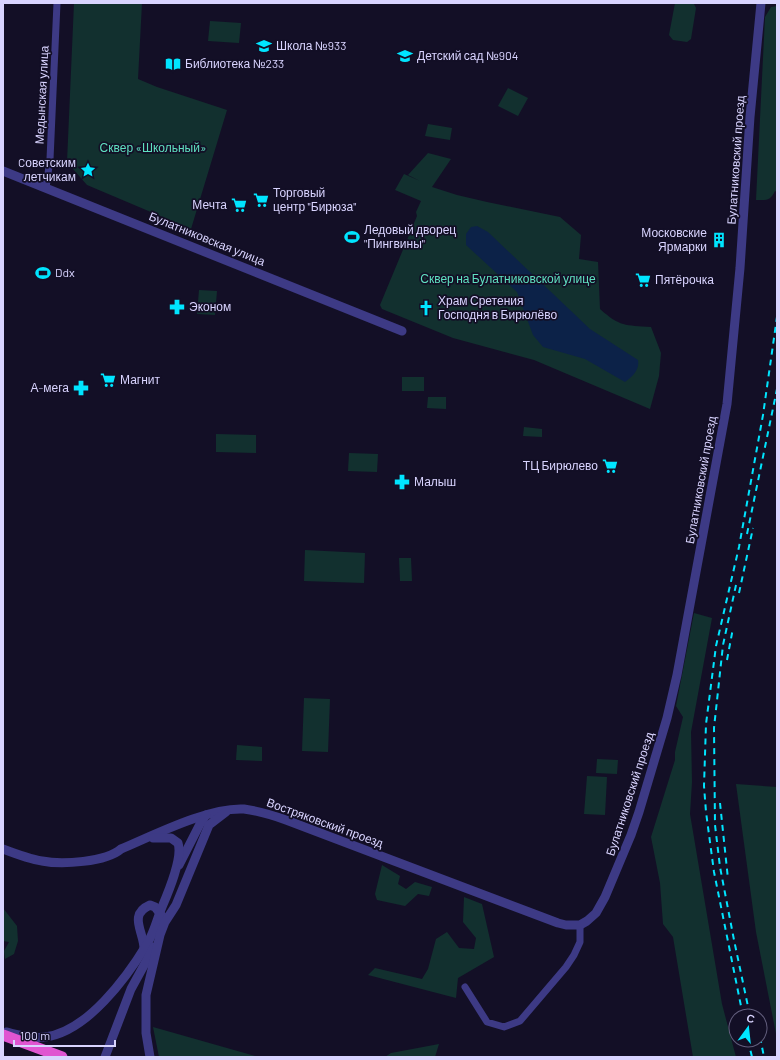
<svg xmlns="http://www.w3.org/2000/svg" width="780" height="1060" viewBox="0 0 780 1060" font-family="Barlow,sans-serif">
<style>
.green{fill:#12302f}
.water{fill:#0c2248}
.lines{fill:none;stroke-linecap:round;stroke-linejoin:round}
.minor{stroke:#3d3a85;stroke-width:7}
.tertiary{stroke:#3d3a85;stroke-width:9}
.trunk{stroke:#e055d1;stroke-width:11}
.rail{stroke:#00e5ff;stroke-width:2;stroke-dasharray:6 5;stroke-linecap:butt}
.labels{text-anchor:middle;stroke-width:3.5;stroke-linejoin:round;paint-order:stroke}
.poi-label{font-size:12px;fill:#d9d4ff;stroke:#130f26;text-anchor:start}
.street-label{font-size:12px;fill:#d9d4ff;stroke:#130f26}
.park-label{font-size:12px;fill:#5fe0c0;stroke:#130f26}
</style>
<rect width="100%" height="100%" fill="#130f26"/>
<g class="green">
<path d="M74,3H142L138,79L157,87L227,110L191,229L87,185L67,162Z"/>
<path d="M675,3L694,4L696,8L691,39L687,42L673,40L669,35Z"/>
<path d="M777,6V192L775,191C770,201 767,200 756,200L765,17L771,7Z"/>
<path d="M210,21L241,23L239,43L208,41Z"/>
<path d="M508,88L528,98L518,116L498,106Z"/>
<path d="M428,124L452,128L450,140L425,136Z"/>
<path d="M428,153L451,159L432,187L457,195L487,202L560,217L581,235L579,259L598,262L600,309C620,327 625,325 651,327L661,353L659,376L650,409L534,360L453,338L382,309L380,305L417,216L416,212L421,201L395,190L404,174L420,181L408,175Z"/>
<path d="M199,290L217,291L215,315L197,314Z"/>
<rect x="402" y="377" width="22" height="14"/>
<path d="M428,397H446V409L427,408Z"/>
<path d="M524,427L542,429V437L523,436Z"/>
<path d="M216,434L256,435V453L216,452Z"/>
<path d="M349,453L378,454L377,472L348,471Z"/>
<path d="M305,550L365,553L364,583L304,581Z"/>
<path d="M399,558H411L412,581H400Z"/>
<path d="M694,613L712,618L691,732L692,782L690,814L722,1004L736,1057H693L673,937L663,924L660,883L651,837L675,760V752L683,717L676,706Z"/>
<path d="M304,698L330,699L328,752L302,751Z"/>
<path d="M237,745L262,747V761L236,760Z"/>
<path d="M597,759L618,760L617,774L596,773Z"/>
<path d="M587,776L607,777L605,815L584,814Z"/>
<path d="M736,784L777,787V1039L756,932Z"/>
<path d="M382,865L400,876L398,884L406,889L415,882L432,887L429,896L418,894L405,906L377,900L375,894Z"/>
<path d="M464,897L482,904L494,957L458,978L456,998L368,975L375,968L422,979L428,969L436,939L447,932L459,948L474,949L476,938L463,922Z"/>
<path d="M3,908L17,926L18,941L14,954L5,959L4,951L9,942L3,941Z"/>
<path d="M153,1027L259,1057H159Z"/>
<path d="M439,1044L435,1057H385L391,1053Z"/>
</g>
<path class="water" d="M477,226L488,232L590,329L638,360C640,370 632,377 625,382L585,359L543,347L533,335L517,292L466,245V234L471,227Z"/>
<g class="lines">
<g class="minor">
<path d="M46,188L50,159L57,3"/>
<path d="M465,987L487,1022L504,1027L520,1021L566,967L574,955L580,942V925"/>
</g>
<g class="tertiary">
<path d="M3,171L402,331"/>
<path d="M3,849C16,854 29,859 42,861C62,865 106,862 121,849C154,835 209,807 244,809C258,811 272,815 286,820L558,923L566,925H580L587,921L596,913L605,897L631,835L639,812L667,718L677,675L727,404L740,268L750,117L761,3"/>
<path d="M179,865L200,824L206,815"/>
<path d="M144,950C145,933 127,915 150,905L155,907L162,916"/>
<path d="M6,1032C19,1035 32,1039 45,1037C87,1032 127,977 147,944C154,933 157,919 162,907C168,893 183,858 178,843L171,838H153"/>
<path d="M105,1057L131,989L154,947"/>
<path d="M150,1057L146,1033V995L160,935L165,922L176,905L209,825L226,812"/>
</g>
<path class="trunk" d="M3,1035L62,1057"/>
<g class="rail">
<path d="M747,534L777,389"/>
<path d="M736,585L723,645L714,728L715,825L720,867L734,940L750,1016"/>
<path d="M739,593L753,528"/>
<path d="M727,660L733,628"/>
<path d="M720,803L728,879"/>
<path d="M743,1016L714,872L706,812L704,786L706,724L716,646L739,547L763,415L777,317"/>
<path d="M760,1037L764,1057"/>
<path d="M748,1040L752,1057"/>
</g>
</g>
<defs>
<g id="school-bare" transform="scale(1.2)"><path d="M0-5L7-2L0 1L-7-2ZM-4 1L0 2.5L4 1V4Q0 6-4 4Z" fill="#00e5ff" stroke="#130f26" stroke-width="2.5" paint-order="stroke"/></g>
<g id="library-bare" transform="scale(1.2)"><path d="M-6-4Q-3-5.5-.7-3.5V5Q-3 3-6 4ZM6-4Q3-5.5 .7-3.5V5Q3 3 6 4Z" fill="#00e5ff" stroke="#130f26" stroke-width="2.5" paint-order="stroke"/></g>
<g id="sight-bare" transform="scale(1.2)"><path d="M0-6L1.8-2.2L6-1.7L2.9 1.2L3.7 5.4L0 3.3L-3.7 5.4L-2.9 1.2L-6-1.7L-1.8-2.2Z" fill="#00e5ff" stroke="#130f26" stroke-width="2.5" paint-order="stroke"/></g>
<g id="supermarket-bare" transform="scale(1.2)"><path d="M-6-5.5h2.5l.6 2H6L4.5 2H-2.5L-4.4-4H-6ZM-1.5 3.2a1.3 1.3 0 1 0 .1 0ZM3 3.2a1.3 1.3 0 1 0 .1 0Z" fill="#00e5ff" stroke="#130f26" stroke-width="2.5" paint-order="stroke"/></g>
<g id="stadium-bare" transform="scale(1.2)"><path d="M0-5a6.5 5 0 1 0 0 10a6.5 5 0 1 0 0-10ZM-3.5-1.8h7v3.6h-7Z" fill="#00e5ff" stroke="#130f26" stroke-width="2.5" paint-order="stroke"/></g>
<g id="building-bare" transform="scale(1.2)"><path d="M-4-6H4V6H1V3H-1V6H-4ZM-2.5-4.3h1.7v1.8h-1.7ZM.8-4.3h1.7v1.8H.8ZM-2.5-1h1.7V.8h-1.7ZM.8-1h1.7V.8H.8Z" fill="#00e5ff" stroke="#130f26" stroke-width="2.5" paint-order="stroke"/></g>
<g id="pharmacy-bare" transform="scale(1.2)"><path d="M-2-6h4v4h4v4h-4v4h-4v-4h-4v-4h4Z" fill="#00e5ff" stroke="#130f26" stroke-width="2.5" paint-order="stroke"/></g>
<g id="church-bare" transform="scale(1.2)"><path d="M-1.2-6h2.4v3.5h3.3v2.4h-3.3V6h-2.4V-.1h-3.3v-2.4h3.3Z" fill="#00e5ff" stroke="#130f26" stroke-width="2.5" paint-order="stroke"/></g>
</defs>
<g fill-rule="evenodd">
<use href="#school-bare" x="264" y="46"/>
<use href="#school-bare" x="405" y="56"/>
<use href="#library-bare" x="173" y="64"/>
<use href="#sight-bare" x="88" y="170"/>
<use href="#supermarket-bare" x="261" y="200"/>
<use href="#supermarket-bare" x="239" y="205"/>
<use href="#stadium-bare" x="352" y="237"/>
<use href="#building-bare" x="719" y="240"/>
<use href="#stadium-bare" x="43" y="273"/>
<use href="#supermarket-bare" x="643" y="280"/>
<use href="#pharmacy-bare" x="177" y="307"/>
<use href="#church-bare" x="426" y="308"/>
<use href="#supermarket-bare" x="108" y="380"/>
<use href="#pharmacy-bare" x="81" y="388"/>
<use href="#supermarket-bare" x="610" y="466"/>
<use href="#pharmacy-bare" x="402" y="482"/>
</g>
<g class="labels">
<g class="poi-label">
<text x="276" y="50">Школа №933</text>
<text x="417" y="60">Детский сад №904</text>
<text x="185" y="68">Библиотека №233</text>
<text x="76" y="167" text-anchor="end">Cоветским<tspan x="76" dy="14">летчикам</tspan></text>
<text x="273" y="197">Торговый<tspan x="273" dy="14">центр "Бирюза"</tspan></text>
<text x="227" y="209" text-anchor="end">Мечта</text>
<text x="364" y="234">Ледовый дворец<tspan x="364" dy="14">"Пингвины"</tspan></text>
<text x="707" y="237" text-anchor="end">Московские<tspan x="707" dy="14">Ярмарки</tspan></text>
<text x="55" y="277">Ddx</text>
<text x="655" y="284">Пятёрочка</text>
<text x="438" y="305">Храм Сретения<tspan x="438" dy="14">Господня в Бирюлёво</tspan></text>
<text x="189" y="311">Эконом</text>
<text x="120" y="384">Магнит</text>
<text x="69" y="392" text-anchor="end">А-мега</text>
<text x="598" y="470" text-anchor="end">ТЦ Бирюлево</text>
<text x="414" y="486">Малыш</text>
</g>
<g class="street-label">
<text transform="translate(42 95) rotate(-87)" y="4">Медынская улица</text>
<text transform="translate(736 160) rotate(-86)" y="4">Булатниковский проезд</text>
<text transform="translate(207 239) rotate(22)" y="4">Булатниковская улица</text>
<text transform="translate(701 480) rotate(-80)" y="4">Булатниковский проезд</text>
<text transform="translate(630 794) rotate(-72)" y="4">Булатниковский проезд</text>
<text transform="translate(325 823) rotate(20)" y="4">Востряковский проезд</text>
</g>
<g class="park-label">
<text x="153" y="152">Сквер «Школьный»</text>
<text x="508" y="283">Сквер на Булатниковской улице</text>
</g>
</g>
<rect width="780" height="1060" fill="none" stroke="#d9d4ff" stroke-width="8"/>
<g transform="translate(748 1028) rotate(15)"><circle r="19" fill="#130f26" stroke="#625e7d"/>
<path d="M0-3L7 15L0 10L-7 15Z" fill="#00e5ff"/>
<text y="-6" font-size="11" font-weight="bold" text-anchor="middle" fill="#d9d4ff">С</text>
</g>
<path d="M14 1040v6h101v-6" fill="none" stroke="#d9d4ff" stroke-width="2"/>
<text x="20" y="1040" font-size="12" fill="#d9d4ff" stroke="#130f26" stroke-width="3" paint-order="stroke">100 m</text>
</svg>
